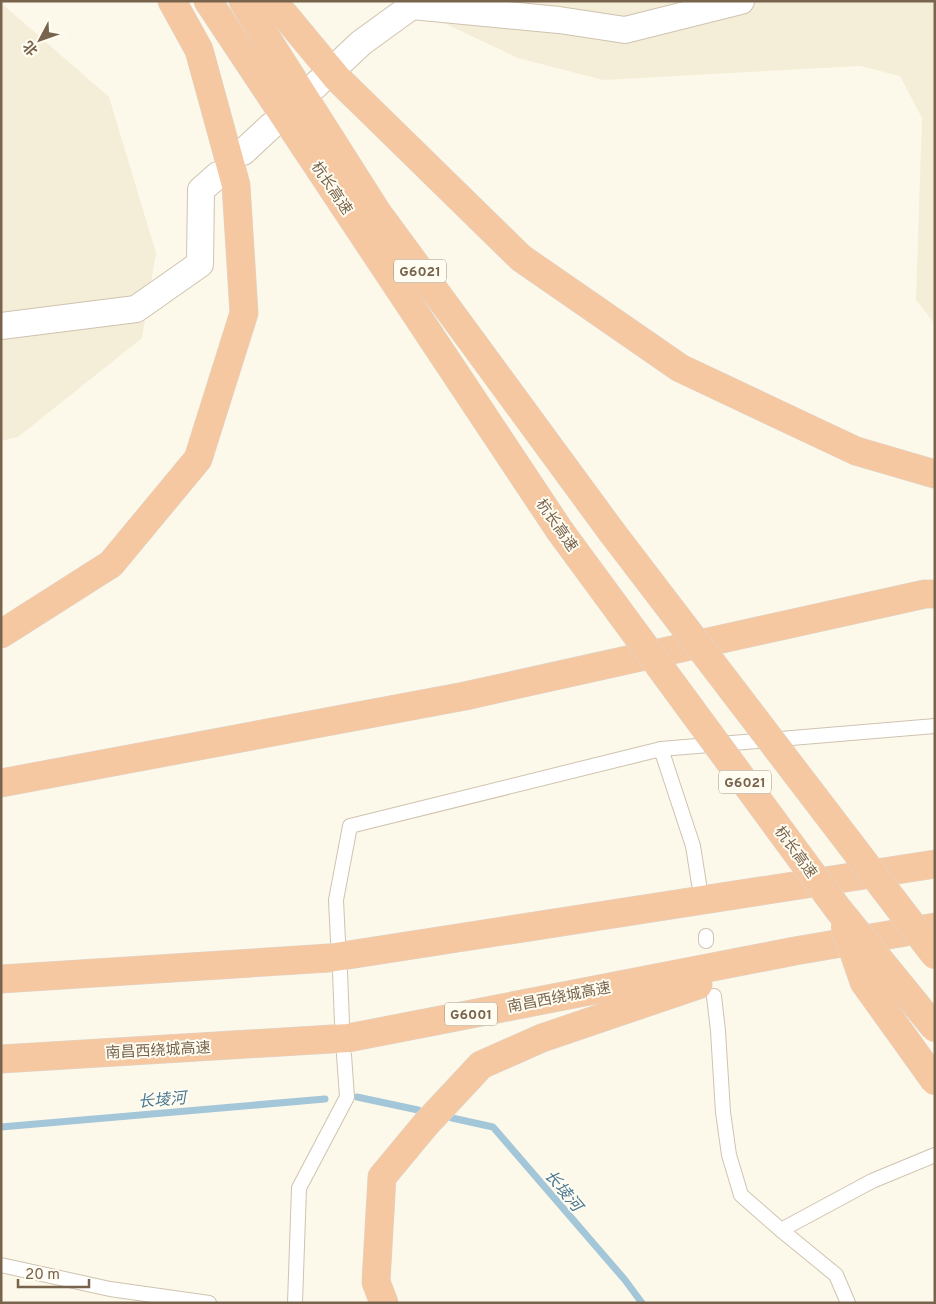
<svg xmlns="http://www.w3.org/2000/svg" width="936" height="1304" viewBox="0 0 936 1304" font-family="Overpass,'Noto Sans SC',sans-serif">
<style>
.residential{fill:#f4edd8}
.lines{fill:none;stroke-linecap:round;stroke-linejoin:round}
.stream{stroke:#a4c6d9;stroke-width:7}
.service-casing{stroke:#cfc3af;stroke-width:16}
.minor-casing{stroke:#cfc3af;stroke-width:28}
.motorway-casing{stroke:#dcd7d1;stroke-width:29}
.service{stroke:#fff;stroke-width:14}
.minor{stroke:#fff;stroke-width:26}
.motorway{stroke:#f6c8a2;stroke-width:28}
.motorway-bridge-casing{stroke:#dcd7d1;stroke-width:29;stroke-linecap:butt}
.motorway-bridge{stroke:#f6c8a2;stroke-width:28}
.labels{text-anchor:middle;stroke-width:4;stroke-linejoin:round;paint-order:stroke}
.shield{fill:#fffcf1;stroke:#a0927e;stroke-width:1}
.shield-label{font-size:14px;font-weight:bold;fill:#78644d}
.street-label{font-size:15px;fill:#78644d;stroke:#fffcf1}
.water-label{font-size:16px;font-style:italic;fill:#497892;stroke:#fffcf1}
</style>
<rect width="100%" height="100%" fill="#fdf9ea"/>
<g class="residential">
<path d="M397,1H935V324L916,300L922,118L900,76L860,66L603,80L518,58Z"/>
<path d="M1,3L109,97L156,253L142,338L18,437L1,441Z"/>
</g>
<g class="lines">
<g class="stream">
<path d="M357,1097L418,1110"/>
<path d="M452,1118L493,1127L625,1280L642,1303"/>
<path d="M1,1127L325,1099"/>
</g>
<g class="service-casing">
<g id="service">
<path d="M661,749L935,726"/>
<path d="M706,936V941"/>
<path d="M338,941L336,900L350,826L661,749L693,846L699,884"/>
<path d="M340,972L342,1023"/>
<path d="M714,996L718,1031L723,1112L729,1155L741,1195L781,1230L836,1275L848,1303"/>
<path d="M781,1230L872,1181L935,1155"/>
<path d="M1,1265L110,1289L209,1303"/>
<path d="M295,1303L299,1188L347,1097L344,1055"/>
</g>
</g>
<g class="minor-casing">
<g id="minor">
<path d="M343,60L361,43L412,6L559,20L625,30L741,1"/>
<path d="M315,86L319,82"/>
<path d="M243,152L271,126"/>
<path d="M1,326L136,309L200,264L201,190L218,175"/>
</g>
</g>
<g class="motorway-casing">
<g id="motorway">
<path d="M208,1L560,531"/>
<path d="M243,1L377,212L611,531"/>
<path d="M273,1L337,78L521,258L680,368L856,451L935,474"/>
<path d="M1,634L111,564L198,459L244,313L236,185L199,50L172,1"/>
<path d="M1,783L465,696L925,594H935"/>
<path d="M1,979L329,958L935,864"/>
<path d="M1,1059L348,1038L795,951L935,927"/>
<path d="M384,1303L376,1282L382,1177L426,1124L481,1065L542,1038L698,985"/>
</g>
</g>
<use href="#service" class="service"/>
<use href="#minor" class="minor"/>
<use href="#motorway" class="motorway"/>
<g class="motorway-bridge-casing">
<g id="motorway-bridge">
<path d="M560,531L838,909L935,1028"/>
<path d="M611,531L935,955"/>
<path d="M845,927L864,982L935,1081"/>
</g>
</g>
<use href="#motorway-bridge" class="motorway-bridge"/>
</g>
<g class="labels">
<g class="shield">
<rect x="394" y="259.5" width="52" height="23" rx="4"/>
<rect x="719" y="770.5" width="52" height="23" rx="4"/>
<rect x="445" y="1002.5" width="52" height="23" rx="4"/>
</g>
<g class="shield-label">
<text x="420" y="276">G6021</text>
<text x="745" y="787">G6021</text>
<text x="471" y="1019">G6001</text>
</g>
<g class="street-label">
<text transform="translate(332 188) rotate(56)" y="5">杭长高速</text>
<text transform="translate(557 525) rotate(55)" y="5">杭长高速</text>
<text transform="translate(796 852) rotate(54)" y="5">杭长高速</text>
<text transform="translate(559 997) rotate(-11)" y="5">南昌西绕城高速</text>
<text transform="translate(158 1050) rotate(-3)" y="5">南昌西绕城高速</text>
</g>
<g class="water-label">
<text transform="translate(162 1099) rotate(-5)" y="6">长堎河</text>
<text transform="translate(564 1190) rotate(50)" y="6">长堎河</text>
</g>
</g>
<rect width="936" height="1304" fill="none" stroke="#78644d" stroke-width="5"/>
<g transform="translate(40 40) rotate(229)" stroke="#fffcf1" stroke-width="4" paint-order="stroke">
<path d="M0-4L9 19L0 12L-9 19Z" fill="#78644d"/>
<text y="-8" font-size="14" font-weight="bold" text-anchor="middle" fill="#78644d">北</text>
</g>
<path d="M18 1279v8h71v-8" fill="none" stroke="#78644d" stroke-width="2.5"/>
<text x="25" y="1279" font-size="15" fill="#78644d" stroke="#fffcf1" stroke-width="4" paint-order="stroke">20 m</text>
</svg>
